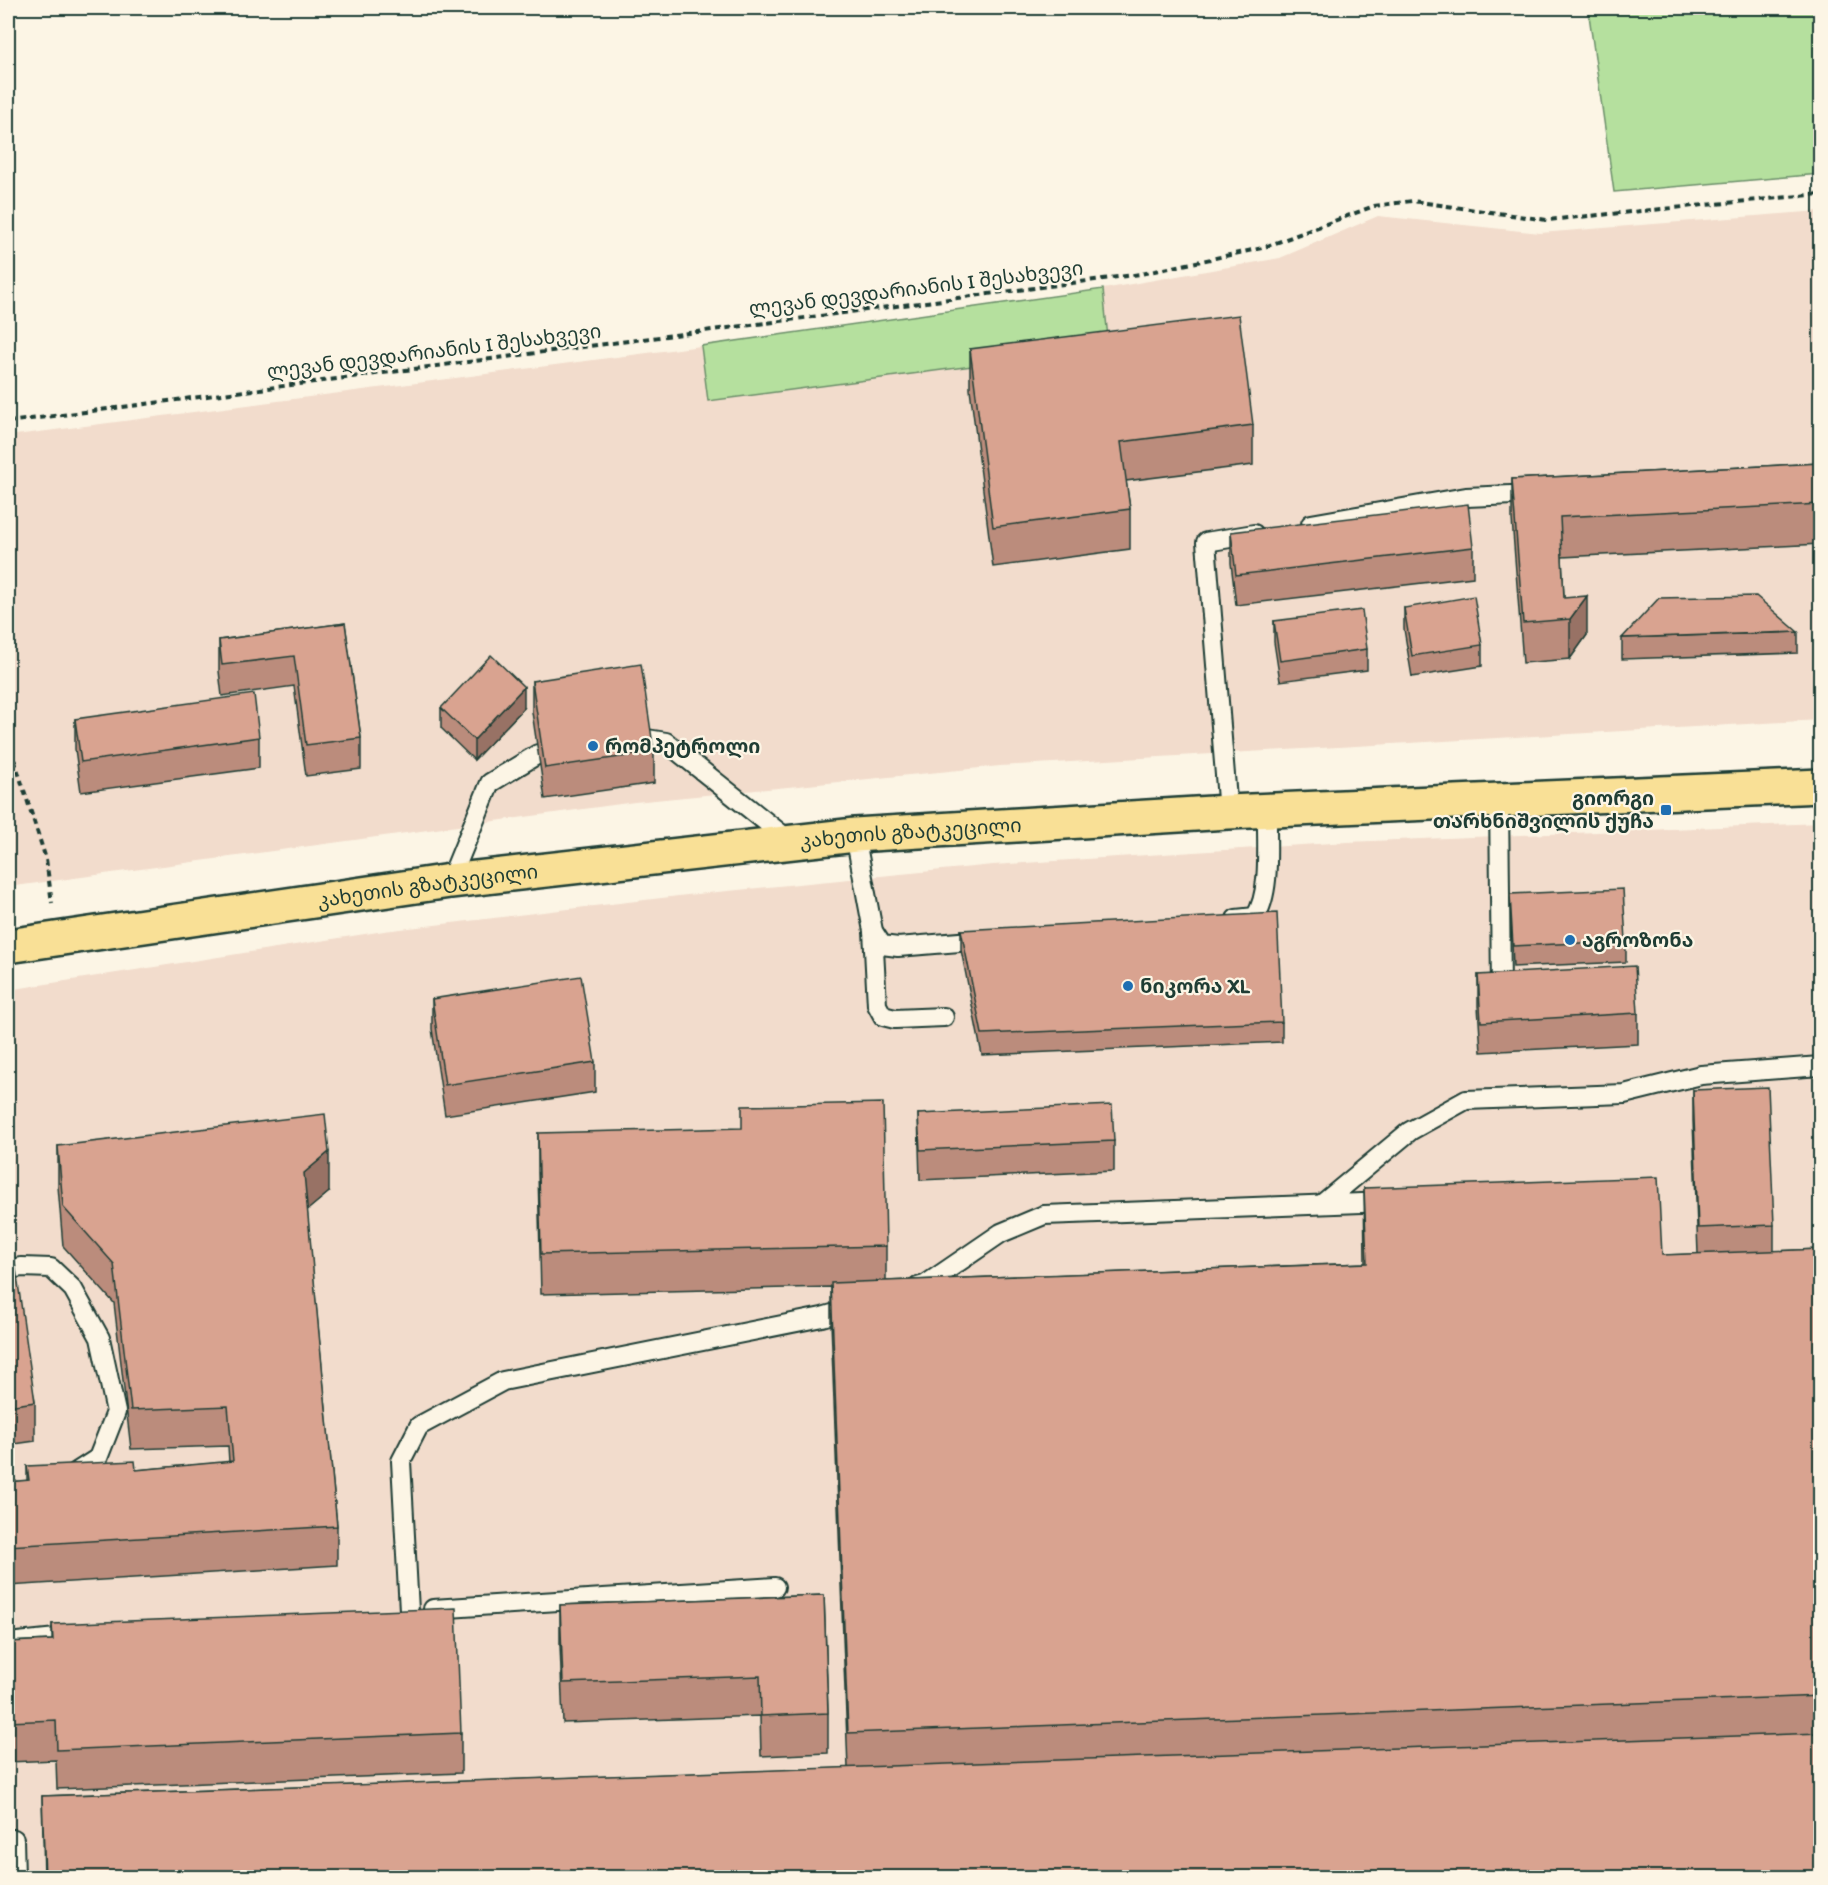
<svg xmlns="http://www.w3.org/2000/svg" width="1828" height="1885" viewBox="0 0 1828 1885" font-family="Itim,'Noto Sans Georgian',sans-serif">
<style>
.built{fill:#f2dccc}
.green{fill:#b5e09e;stroke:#6a8e69;stroke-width:1.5}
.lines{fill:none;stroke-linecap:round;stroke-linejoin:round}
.service-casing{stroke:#1f3d34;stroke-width:22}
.trunk-casing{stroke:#1f3d34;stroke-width:38}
.path{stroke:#1f3d34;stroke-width:4;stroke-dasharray:6 4.5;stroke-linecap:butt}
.service{stroke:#fcf5e5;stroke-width:18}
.trunk{stroke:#f9e096;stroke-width:33}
.wall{fill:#bb8c7c;stroke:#1f3d34;stroke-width:1.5}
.shaded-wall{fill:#987265;stroke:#1f3d34;stroke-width:1.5}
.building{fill:#d9a390;stroke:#1f3d34;stroke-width:1.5}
.poi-dot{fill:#1f6fb2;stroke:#fcf5e5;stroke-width:2}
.labels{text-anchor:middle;stroke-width:4.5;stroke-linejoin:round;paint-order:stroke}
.street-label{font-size:20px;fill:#1f3d34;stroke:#fcf5e5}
.poi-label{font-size:20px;font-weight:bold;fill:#1f3d34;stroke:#fcf5e5;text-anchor:start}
</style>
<rect width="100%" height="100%" fill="#fcf5e5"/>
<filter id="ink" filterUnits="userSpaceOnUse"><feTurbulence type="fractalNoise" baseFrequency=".0167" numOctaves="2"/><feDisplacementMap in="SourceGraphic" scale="12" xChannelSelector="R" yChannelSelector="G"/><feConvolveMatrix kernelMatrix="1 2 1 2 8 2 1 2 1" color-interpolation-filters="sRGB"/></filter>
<g filter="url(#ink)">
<g class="built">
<path d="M1820,211V720L1000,766L635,802L8,887V436L701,346L709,400L1109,348L1103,289L1280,258L1378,216L1540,233Z"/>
<path d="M1820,823V1877L8,1878V990L384,931L687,895L993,865L1347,842Z"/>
</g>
<g class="green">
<path d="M1588,8H1820V174L1614,192Z"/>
<path d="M1103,289L1109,348L708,401L701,346Z"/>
</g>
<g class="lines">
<g class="service-casing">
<g id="service">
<path d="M1311,524L1466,497L1536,494"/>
<path d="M647,739L666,742L790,841"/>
<path d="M1499,799L1501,990H1510"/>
<path d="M1228,812L1206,542L1254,534"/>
<path d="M855,835L873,931L882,945L898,947L984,940"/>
<path d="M450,881L490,783L538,754"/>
<path d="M1236,919L1255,917C1272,892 1266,840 1267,810"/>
<path d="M873,931L877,1005L883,1016L895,1019L944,1017"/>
<path d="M1322,1204L1410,1131L1466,1100L1624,1094L1701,1075L1820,1066"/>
<path d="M8,1269L22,1267L51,1268L73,1289L100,1338L116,1412L98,1458L70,1476"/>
<path d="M911,1289L925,1285L1001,1233L1044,1215L1388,1202"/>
<path d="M433,1609L775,1587"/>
<path d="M409,1611L401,1461L419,1426L503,1381L822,1317L853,1308"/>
<path d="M8,1643L76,1636"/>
<path d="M14,1839L15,1878"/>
</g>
</g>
<g class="trunk-casing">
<g id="trunk">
<path id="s1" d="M8,946L450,881L855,835L1228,812L1820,786"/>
</g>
</g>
<g class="path">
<path d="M8,422L1141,274L1262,248L1374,206L1412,201L1547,220L1820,194"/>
<path d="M8,740L46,859L52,903"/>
</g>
<use href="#service" class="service"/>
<use href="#trunk" class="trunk"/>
</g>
<g class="wall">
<path d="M970,349L1253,425V465L1126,481L1130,509V549L993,567L970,389Z"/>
<path d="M1821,463V544L1562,557L1564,598L1587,635L1570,659L1523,663L1512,519V479Z"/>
<path d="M1231,532L1473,547V577L1236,605L1231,563Z"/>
<path d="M1404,608L1482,645V666L1412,677L1404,629Z"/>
<path d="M1274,621L1367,649V670L1280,681L1274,642Z"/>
<path d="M345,623L361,738V769L306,776L294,686L222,696L219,671V640Z"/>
<path d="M1798,632V653L1622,659V638Z"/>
<path d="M532,681L654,752V783L545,799L532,712Z"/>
<path d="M441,708H524L474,760L441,728Z"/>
<path d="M75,719L259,737V768L81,792L75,749Z"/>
<path d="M1510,894L1626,941V962L1513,967Z"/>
<path d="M961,930L1282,1022V1042L982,1055L961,950Z"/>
<path d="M1478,975L1638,1013V1044L1481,1052L1478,1006Z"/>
<path d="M432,999L595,1062V1092L445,1115L432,1029Z"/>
<path d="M1693,1090L1774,1225V1251L1821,1249V1878H44L42,1796L848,1768L831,1323V1287L541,1294L538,1173V1133L886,1246V1281L1365,1263L1364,1188L1662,1255L1698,1254L1693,1121Z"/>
<path d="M918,1114L1114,1141V1171L920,1180Z"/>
<path d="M58,1146L329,1192L307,1210L337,1526V1565L8,1586V1482L27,1481V1466L136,1470L229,1462L228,1446L131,1449L114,1303L63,1246L58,1186Z"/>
<path d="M8,1256L35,1402V1441L8,1445Z"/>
<path d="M824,1595L828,1713V1753L761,1756L760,1716L563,1723L560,1645V1605Z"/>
<path d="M52,1624L461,1733V1773L57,1789L56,1760L8,1762V1642L52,1640Z"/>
</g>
<g class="shaded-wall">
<path d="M1587,596V635L1570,659V619Z"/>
<path d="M524,687V708L474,760V740Z"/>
<path d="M329,1152V1192L304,1213V1173Z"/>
</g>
<g class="building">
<path d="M1239,315L1253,425L1121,442L1130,509L993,527L970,349Z"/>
<path d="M1821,463V504L1560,517L1564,598L1587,596L1570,619L1523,623L1512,479Z"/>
<path d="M1468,504L1473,547L1236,575L1231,532Z"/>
<path d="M1474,596L1482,645L1412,656L1404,608Z"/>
<path d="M1756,596L1798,632L1622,638L1659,598Z"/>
<path d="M1362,610L1367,649L1280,661L1274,621Z"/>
<path d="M345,623L361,738L306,745L294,656L222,665L219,640Z"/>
<path d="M491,655L524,687L474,740L441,708Z"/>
<path d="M641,664L654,752L545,768L532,681Z"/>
<path d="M254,694L259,737L81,762L75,719Z"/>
<path d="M1623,889L1626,941L1513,946L1510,894Z"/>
<path d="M1277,913L1282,1022L982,1034L961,930Z"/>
<path d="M1635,966L1638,1013L1481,1022L1478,975Z"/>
<path d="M581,976L595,1062L445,1085L432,999Z"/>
<path d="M1768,1087L1774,1225L1698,1228L1693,1090Z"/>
<path d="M883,1103L886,1246L541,1254L538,1133L742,1128V1106Z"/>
<path d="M1112,1105L1114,1141L920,1150L918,1114Z"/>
<path d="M325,1114L329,1152L304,1173L337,1526L8,1546V1482L29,1480L27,1466L135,1461L136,1470L233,1461L228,1406L131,1410L114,1264L63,1207L58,1146Z"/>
<path d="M1658,1177L1662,1255L1821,1249V1696L848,1733L831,1283L1367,1263L1364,1188Z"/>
<path d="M14,1255L35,1402L8,1406V1256Z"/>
<path d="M824,1595L828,1713L761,1716L760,1676L563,1683L560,1605Z"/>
<path d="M456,1608L461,1733L57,1750L56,1720L8,1722V1642L53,1640L52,1624Z"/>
<path d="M1821,1733V1872L1670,1878H45L42,1796Z"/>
</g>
</g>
<g class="poi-dot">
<circle cx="593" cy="746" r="6"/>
<rect x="1660" y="804" width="12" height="12" rx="3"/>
<circle cx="1570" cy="940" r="6"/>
<circle cx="1128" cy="986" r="6"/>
</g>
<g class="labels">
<g class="street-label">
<text transform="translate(916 288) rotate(-7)" y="7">ლევან დევდარიანის I შესახვევი</text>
<text transform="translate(434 351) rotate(-7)" y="7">ლევან დევდარიანის I შესახვევი</text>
<text dy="7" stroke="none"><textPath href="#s1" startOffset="910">კახეთის გზატკეცილი</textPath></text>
<text dy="7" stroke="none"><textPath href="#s1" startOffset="424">კახეთის გზატკეცილი</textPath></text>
</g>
<g class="poi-label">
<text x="605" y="753">რომპეტროლი</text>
<text x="1654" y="805" text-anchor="end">გიორგი<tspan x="1654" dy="23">თარხნიშვილის ქუჩა</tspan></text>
<text x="1582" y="947">აგროზონა</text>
<text x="1140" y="993">ნიკორა XL</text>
</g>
</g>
<rect width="1828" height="1885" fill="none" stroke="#fcf5e5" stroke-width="30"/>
<rect x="15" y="15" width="1798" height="1855" fill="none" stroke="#1f3d34" stroke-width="2" filter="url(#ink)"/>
</svg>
